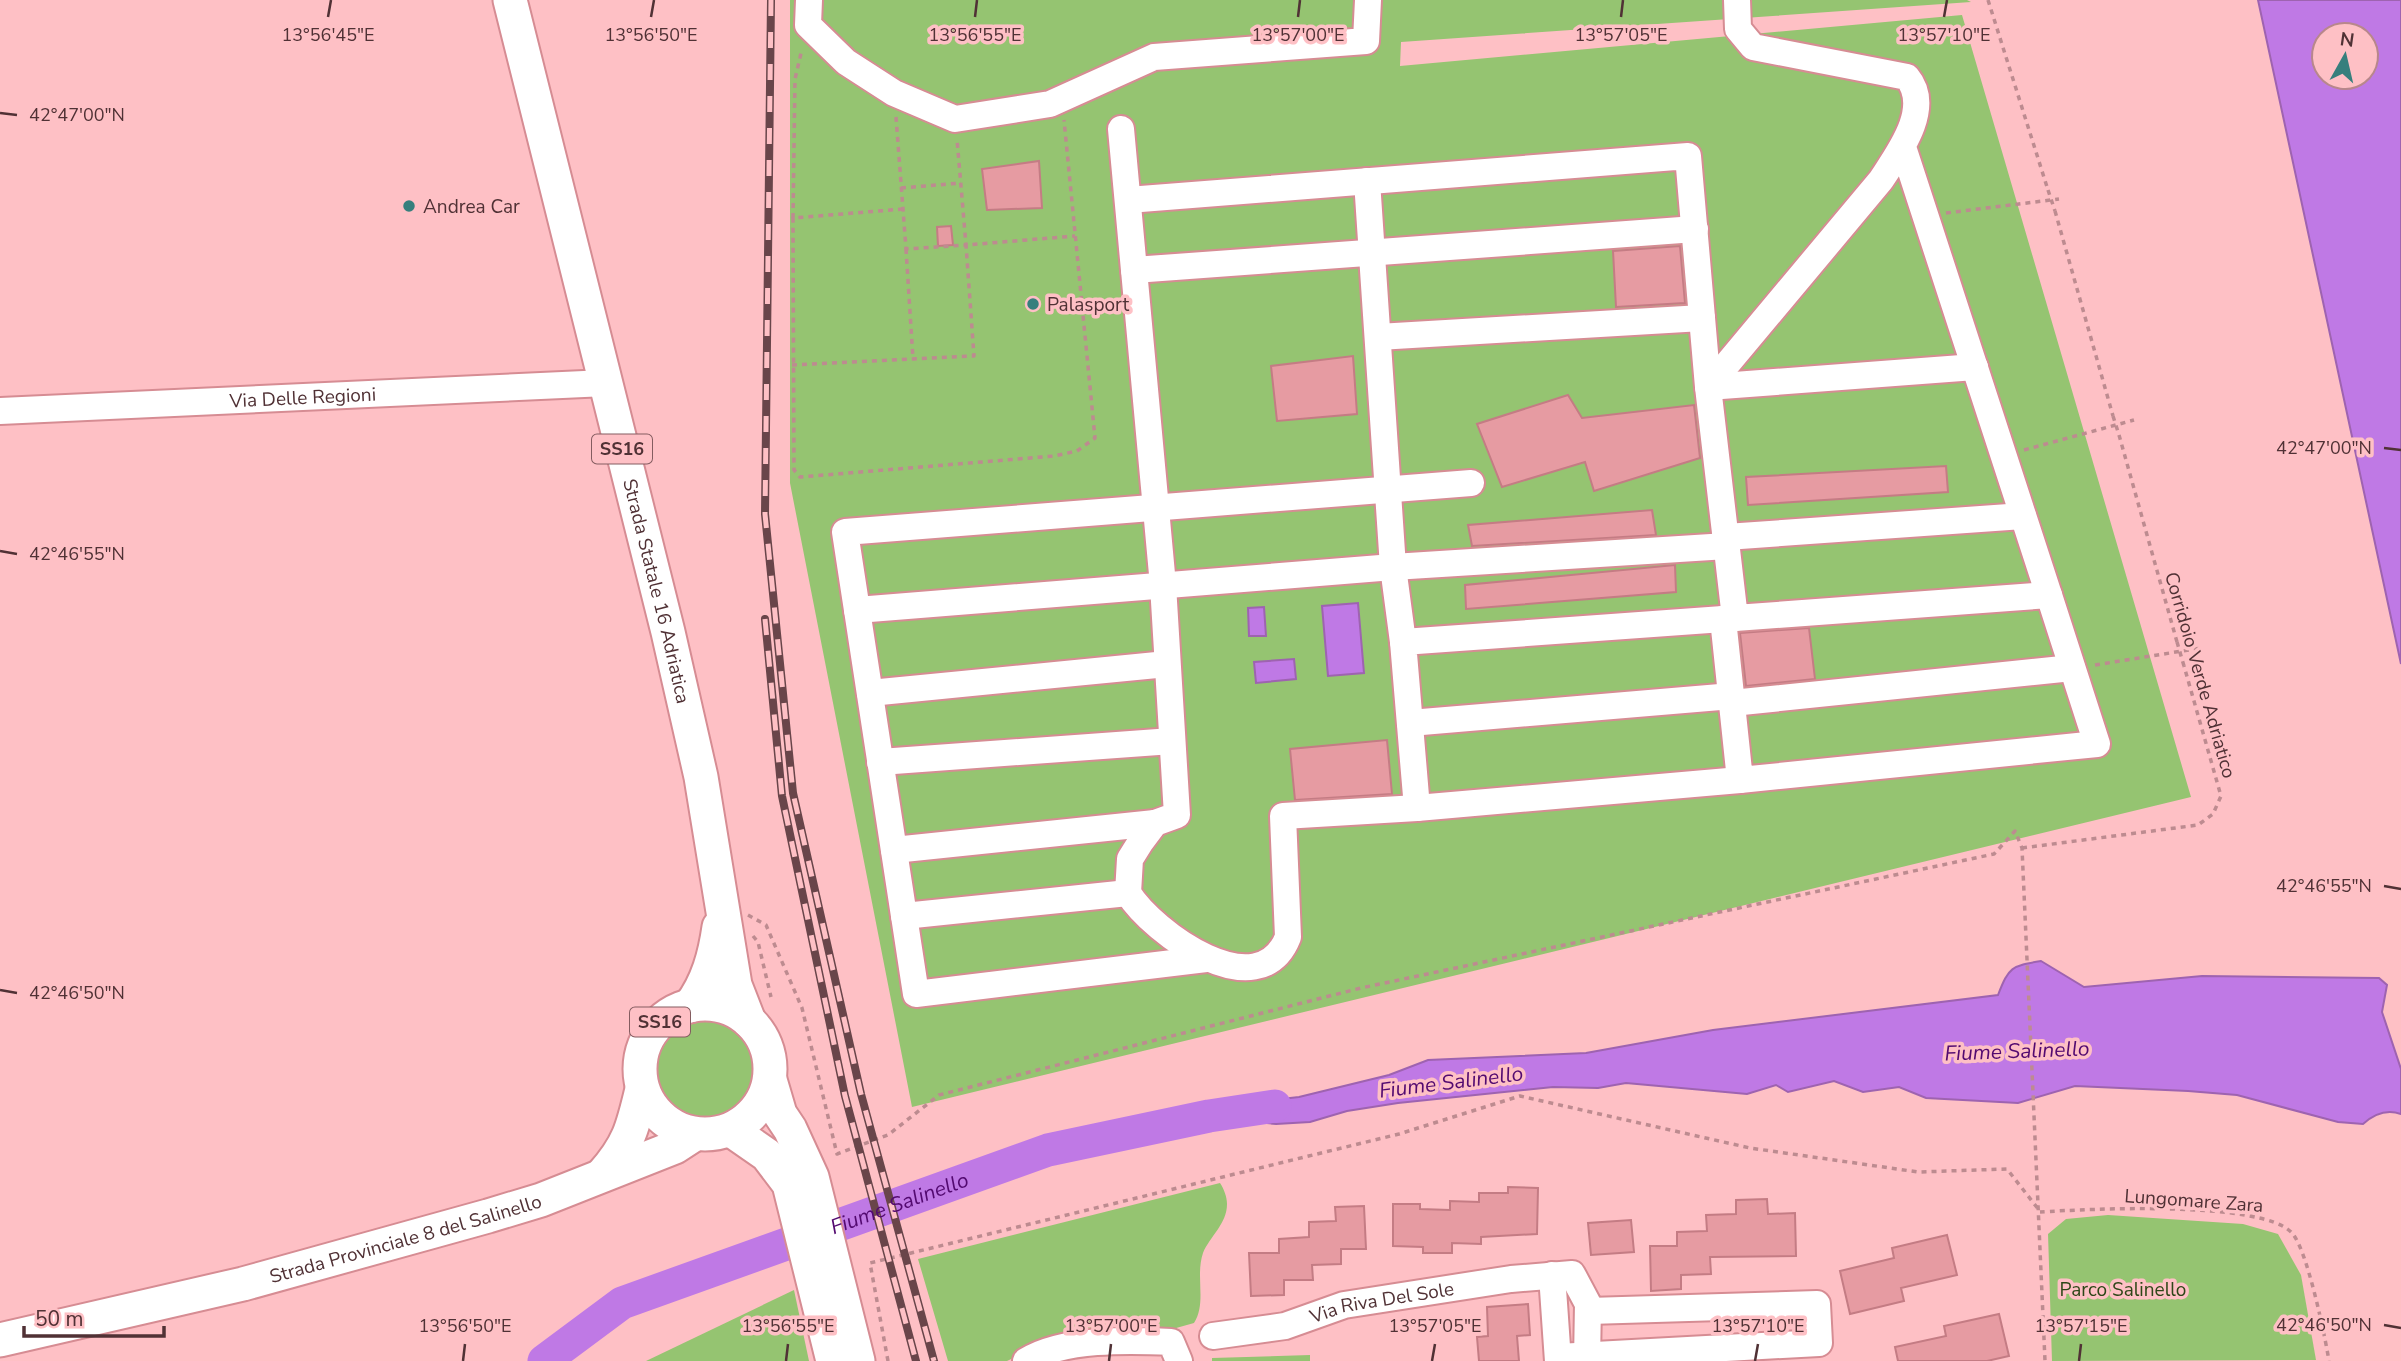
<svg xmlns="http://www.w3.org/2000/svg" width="2401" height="1361" viewBox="0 0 2401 1361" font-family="'Nunito Sans',sans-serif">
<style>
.green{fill:#95c471}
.water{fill:#bf79e5;stroke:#9e63b0;stroke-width:2;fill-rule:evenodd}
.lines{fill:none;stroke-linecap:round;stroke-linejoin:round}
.river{stroke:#bf79e5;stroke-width:33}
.building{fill:#e69ba2;stroke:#c47c84;stroke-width:2}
.minor-casing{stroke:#d68c93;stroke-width:30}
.major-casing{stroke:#d68c93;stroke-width:37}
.path{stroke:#bd8b90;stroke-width:3.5;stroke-dasharray:5 5;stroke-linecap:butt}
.minor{stroke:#fff;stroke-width:26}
.major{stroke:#fff;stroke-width:33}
.rail-casing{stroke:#69454a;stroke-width:8}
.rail{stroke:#fec0c5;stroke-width:5;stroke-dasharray:16;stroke-linecap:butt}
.path-bridge{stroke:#bd8b90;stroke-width:3.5;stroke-dasharray:5 5;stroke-linecap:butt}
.ticks{fill:none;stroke:#503135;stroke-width:2.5}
.poi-dot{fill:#367f7d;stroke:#fec0c5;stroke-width:2.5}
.labels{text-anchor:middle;stroke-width:7;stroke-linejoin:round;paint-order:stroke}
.shield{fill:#fec0c5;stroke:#845c60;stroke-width:2}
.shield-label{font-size:18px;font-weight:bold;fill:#503135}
.poi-label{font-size:19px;fill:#503135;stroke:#fec0c5;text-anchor:start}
.street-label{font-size:19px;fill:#503135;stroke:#fec0c5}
.park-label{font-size:19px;fill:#2d4617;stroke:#fec0c5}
.water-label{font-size:21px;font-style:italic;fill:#530a70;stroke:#fec0c5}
.ticks-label{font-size:18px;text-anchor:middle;fill:#503135;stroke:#fec0c5;stroke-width:7;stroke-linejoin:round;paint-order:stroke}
</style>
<rect width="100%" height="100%" fill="#fec0c5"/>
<g class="green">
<path d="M790,0H1967L1971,2L1401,42L1400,66L1962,15L2191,797L912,1107L790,483Z"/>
<circle cx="706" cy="1069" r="51"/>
<path d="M1220,1183C1224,1189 1227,1197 1227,1204C1227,1224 1210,1236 1203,1253C1195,1277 1207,1302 1194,1323L1169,1330L1037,1347L1007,1361H948L918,1259Z"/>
<path d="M2108,1215L2243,1224L2278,1234L2301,1275L2316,1360L2052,1361L2048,1234L2066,1219Z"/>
<path d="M794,1290L809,1361H646Z"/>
<path d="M1310,1355V1361H1212V1358Z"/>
</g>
<g class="water">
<path d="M2258,0H2401V664ZM2324,35H2366V77H2324Z"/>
<path d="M1358,603L1364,673L1328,676L1322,606Z"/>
<path d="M1264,607L1266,636H1249L1248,608Z"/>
<path d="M1294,659L1296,679L1256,683L1254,662Z"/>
<path d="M2041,961L2084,987L2202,976L2379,978L2387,985L2382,1012L2401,1069V1114C2387,1109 2374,1114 2363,1124L2338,1122L2237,1095L2188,1091L2075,1086L2018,1103L1926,1098L1899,1087L1863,1092L1834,1081L1788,1092L1776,1085L1747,1094L1626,1083L1598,1088L1553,1087L1398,1103L1347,1111L1310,1122L1276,1124L1235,1120L1229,1105L1299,1097L1389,1075L1428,1060L1586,1053L1713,1030L1998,995C2009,967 2011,966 2041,961Z"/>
</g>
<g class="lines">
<path class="river" id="s1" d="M544,1361L622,1303L1048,1150L1209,1116L1275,1106"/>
</g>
<g class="building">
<path d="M1039,161L1042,208L987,210L982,169Z"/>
<path d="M951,226L953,245L938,246L937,227Z"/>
<path d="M1680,246L1685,303L1616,307L1613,251Z"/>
<path d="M1353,356L1357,414L1277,421L1271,366Z"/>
<path d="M1568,395L1582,418L1694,405L1700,458L1594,491L1585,462L1502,487L1477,424Z"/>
<path d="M1946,466L1948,492L1748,505L1746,477Z"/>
<path d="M1652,510L1656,535L1472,546L1468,525Z"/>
<path d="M1675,565L1676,592L1466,609L1465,585Z"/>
<path d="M1809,628L1815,679L1746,686L1740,633Z"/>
<path d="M1387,740L1392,794L1295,800L1290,749Z"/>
<path d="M1508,1187L1538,1188L1537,1234L1481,1237V1244L1452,1243V1253H1423V1247L1393,1246V1204H1420V1209L1450,1210V1201L1479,1202V1193H1508Z"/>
<path d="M1767,1199L1768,1214L1795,1213L1796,1256L1710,1257L1711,1274L1681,1275V1289L1651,1291L1650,1246H1677V1232L1707,1231L1706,1215L1736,1214V1200Z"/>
<path d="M1364,1206L1366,1249H1341V1264L1312,1265L1313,1280H1284V1295L1251,1296L1249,1253H1279V1239L1309,1237V1222L1336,1221L1335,1207Z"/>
<path d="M1631,1220L1634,1252L1591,1255L1588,1223Z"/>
<path d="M1947,1235L1957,1275L1901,1288L1904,1301L1850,1314L1840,1271L1894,1258L1892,1248Z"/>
<path d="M1528,1304L1530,1335L1517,1336L1519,1361H1479L1477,1337L1488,1336L1487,1307Z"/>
<path d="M1999,1314L2009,1356L1987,1361H1898L1895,1347L1946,1336L1944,1326Z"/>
</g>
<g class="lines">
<g class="minor-casing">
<g id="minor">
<path d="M809,0L808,25L846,62L894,93L955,119L1050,104L1154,57L1366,41L1368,0"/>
<path d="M1737,0L1738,29L1753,47L1907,77C1933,108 1898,154 1881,180L1708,387L1735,618L2049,595L1903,147"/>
<path d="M1121,129L1163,585L1177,815L1155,823L1140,843L1130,859L1128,893C1153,933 1259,1010 1288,937L1283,816L1417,808L1740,780"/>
<path d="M1367,181L1393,567L1727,546"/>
<path d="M1128,200L1688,156L1708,387L1975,367"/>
<path d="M1134,270L1695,229"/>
<path d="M1378,337L1702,318"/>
<path id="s2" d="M0,411L606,383"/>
<path d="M1726,537L2023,516"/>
<path d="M857,610L1393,567L1403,642"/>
<path d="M1735,618L1723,619L1740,780L2097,744L2049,595"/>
<path d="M870,693L1167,664"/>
<path d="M1732,703L2072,668"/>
<path d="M1410,723L1732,696"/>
<path d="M880,762L1172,741"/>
<path d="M1417,808L1403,642L1723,619"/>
<path d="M894,850L1155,823"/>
<path d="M904,916L1128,893"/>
<path d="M1206,959L916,994L845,532L1471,483"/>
<path d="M1552,1275L1558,1361"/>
<path id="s3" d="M1213,1336L1285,1326L1344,1305L1511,1279L1572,1274L1588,1304L1587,1361"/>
<path d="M1558,1357L1819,1343L1817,1304L1589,1311"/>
<path d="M1026,1361C1062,1338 1130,1340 1171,1342L1179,1361"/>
</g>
</g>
<g class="major-casing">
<g id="major">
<path id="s4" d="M510,0L668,632L701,777L735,985L749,1021"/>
<circle cx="705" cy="1069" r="65"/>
<path d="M690,1006C708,982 715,955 719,927"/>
<path d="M770,1080L780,1114L790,1129L812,1177L858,1361"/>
<path d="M731,1130L767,1155L789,1184L833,1361"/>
<path d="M602,1175C629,1145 633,1127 642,1089"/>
<path id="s5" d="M0,1340L243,1284L488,1216L541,1200L675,1147L695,1134"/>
</g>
</g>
<g class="path">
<path d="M1988,0L2048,190"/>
<path d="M896,117L906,249L966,245L957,139"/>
<path d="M901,188L961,183"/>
<path d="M903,209L793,218L794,470L800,477L1054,456L1077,451L1095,438L1064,120"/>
<path d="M2055,211L2113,416"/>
<path d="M1946,213L2059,199"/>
<path d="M793,218L795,79L802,49"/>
<path d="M906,249L913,359"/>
<path d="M792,365L974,356L966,245L1075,236"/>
<path d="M2119,435L2177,642"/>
<path d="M2024,450L2134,420"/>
<path d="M2095,665L2201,648"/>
<path d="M2022,848L2198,825L2213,814L2221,796L2184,666"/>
<path d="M748,915L766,925L802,1008L837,1154L888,1135L939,1095L1361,988L1994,854L2015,831L2022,848L2045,1361"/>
<path d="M753,936L758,942L771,997"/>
<path d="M2040,1212C2088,1209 2262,1200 2292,1233C2307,1249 2325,1336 2329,1361"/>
<path d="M888,1361L870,1263L1399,1134L1520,1096L1750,1148L1918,1172L2007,1169L2039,1210"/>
</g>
<use href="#minor" class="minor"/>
<use href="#major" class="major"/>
<g class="rail-casing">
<g id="rail">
<path d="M771,0L765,514L793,793L861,1094L934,1361"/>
<path d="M765,619L782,796L845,1096L916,1361"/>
</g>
</g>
<use href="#rail" class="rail"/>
<g class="path-bridge">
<path d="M2048,190L2055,211"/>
<path d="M2113,416L2119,435"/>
<path d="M2177,642L2184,666"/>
</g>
</g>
<path class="ticks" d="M328,17L331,0M651,17L654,0M975,17L977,0M1298,17L1300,0M1621,17L1623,0M1944,17L1947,0M0,113L17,115M2384,448L2401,450M0,551L17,554M2384,886L2401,889M0,990L17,993M2384,1325L2401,1328M463,1361L465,1344M786,1361L788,1344M1109,1361L1111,1344M1432,1361L1435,1344M1755,1361L1758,1344M2079,1361L2081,1344"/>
<g class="poi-dot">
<circle cx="409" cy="206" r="7"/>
<circle cx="1033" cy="304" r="7"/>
</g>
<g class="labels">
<g class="shield">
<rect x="592" y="434.5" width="60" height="29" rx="5"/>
<rect x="630" y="1007.5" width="60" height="29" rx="5"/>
</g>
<g class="shield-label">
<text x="622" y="455">SS16</text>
<text x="660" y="1028">SS16</text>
</g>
<g class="poi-label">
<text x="423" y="213">Andrea Car</text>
<text x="1047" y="311">Palasport</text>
</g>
<g class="street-label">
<text dy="7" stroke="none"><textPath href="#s2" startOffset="303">Via Delle Regioni</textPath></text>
<text dy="7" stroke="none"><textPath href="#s4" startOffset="609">Strada Statale 16 Adriatica</textPath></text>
<text transform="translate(2201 675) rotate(74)" y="7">Corridoio Verde Adriatico</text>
<text transform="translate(2194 1200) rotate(4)" y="7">Lungomare Zara</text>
<text dy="7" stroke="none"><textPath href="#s5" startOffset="418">Strada Provinciale 8 del Salinello</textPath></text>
<text dy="7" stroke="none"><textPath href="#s3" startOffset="173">Via Riva Del Sole</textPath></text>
</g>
<g class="park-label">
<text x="2123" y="1296">Parco Salinello</text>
</g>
<g class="water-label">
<text transform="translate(2017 1051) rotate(-2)" y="7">Fiume Salinello</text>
<text transform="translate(1451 1082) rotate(-7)" y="7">Fiume Salinello</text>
<text dy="7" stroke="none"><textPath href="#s1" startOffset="392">Fiume Salinello</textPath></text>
</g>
</g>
<g class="ticks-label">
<text x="328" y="41">13°56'45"E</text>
<text x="651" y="41">13°56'50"E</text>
<text x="975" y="41">13°56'55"E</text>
<text x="1298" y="41">13°57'00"E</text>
<text x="1621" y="41">13°57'05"E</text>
<text x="1944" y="41">13°57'10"E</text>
<text x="77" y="121">42°47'00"N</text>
<text x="2324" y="454">42°47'00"N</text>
<text x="77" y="560">42°46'55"N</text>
<text x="2324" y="892">42°46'55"N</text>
<text x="77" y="999">42°46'50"N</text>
<text x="2324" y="1331">42°46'50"N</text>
<text x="465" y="1332">13°56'50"E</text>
<text x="788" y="1332">13°56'55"E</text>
<text x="1111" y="1332">13°57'00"E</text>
<text x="1435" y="1332">13°57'05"E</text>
<text x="1758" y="1332">13°57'10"E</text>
<text x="2081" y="1332">13°57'15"E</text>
</g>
<g transform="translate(2345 56) rotate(8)"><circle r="33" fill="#fec0c5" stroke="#b8878b" stroke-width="2"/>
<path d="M0-5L12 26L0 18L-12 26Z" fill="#367f7d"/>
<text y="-10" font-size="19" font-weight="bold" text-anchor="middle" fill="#503135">N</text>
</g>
<path d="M24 1326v10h140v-10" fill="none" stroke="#503135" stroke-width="3.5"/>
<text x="35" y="1326" font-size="21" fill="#503135" stroke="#fec0c5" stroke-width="5" paint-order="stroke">50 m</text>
</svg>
